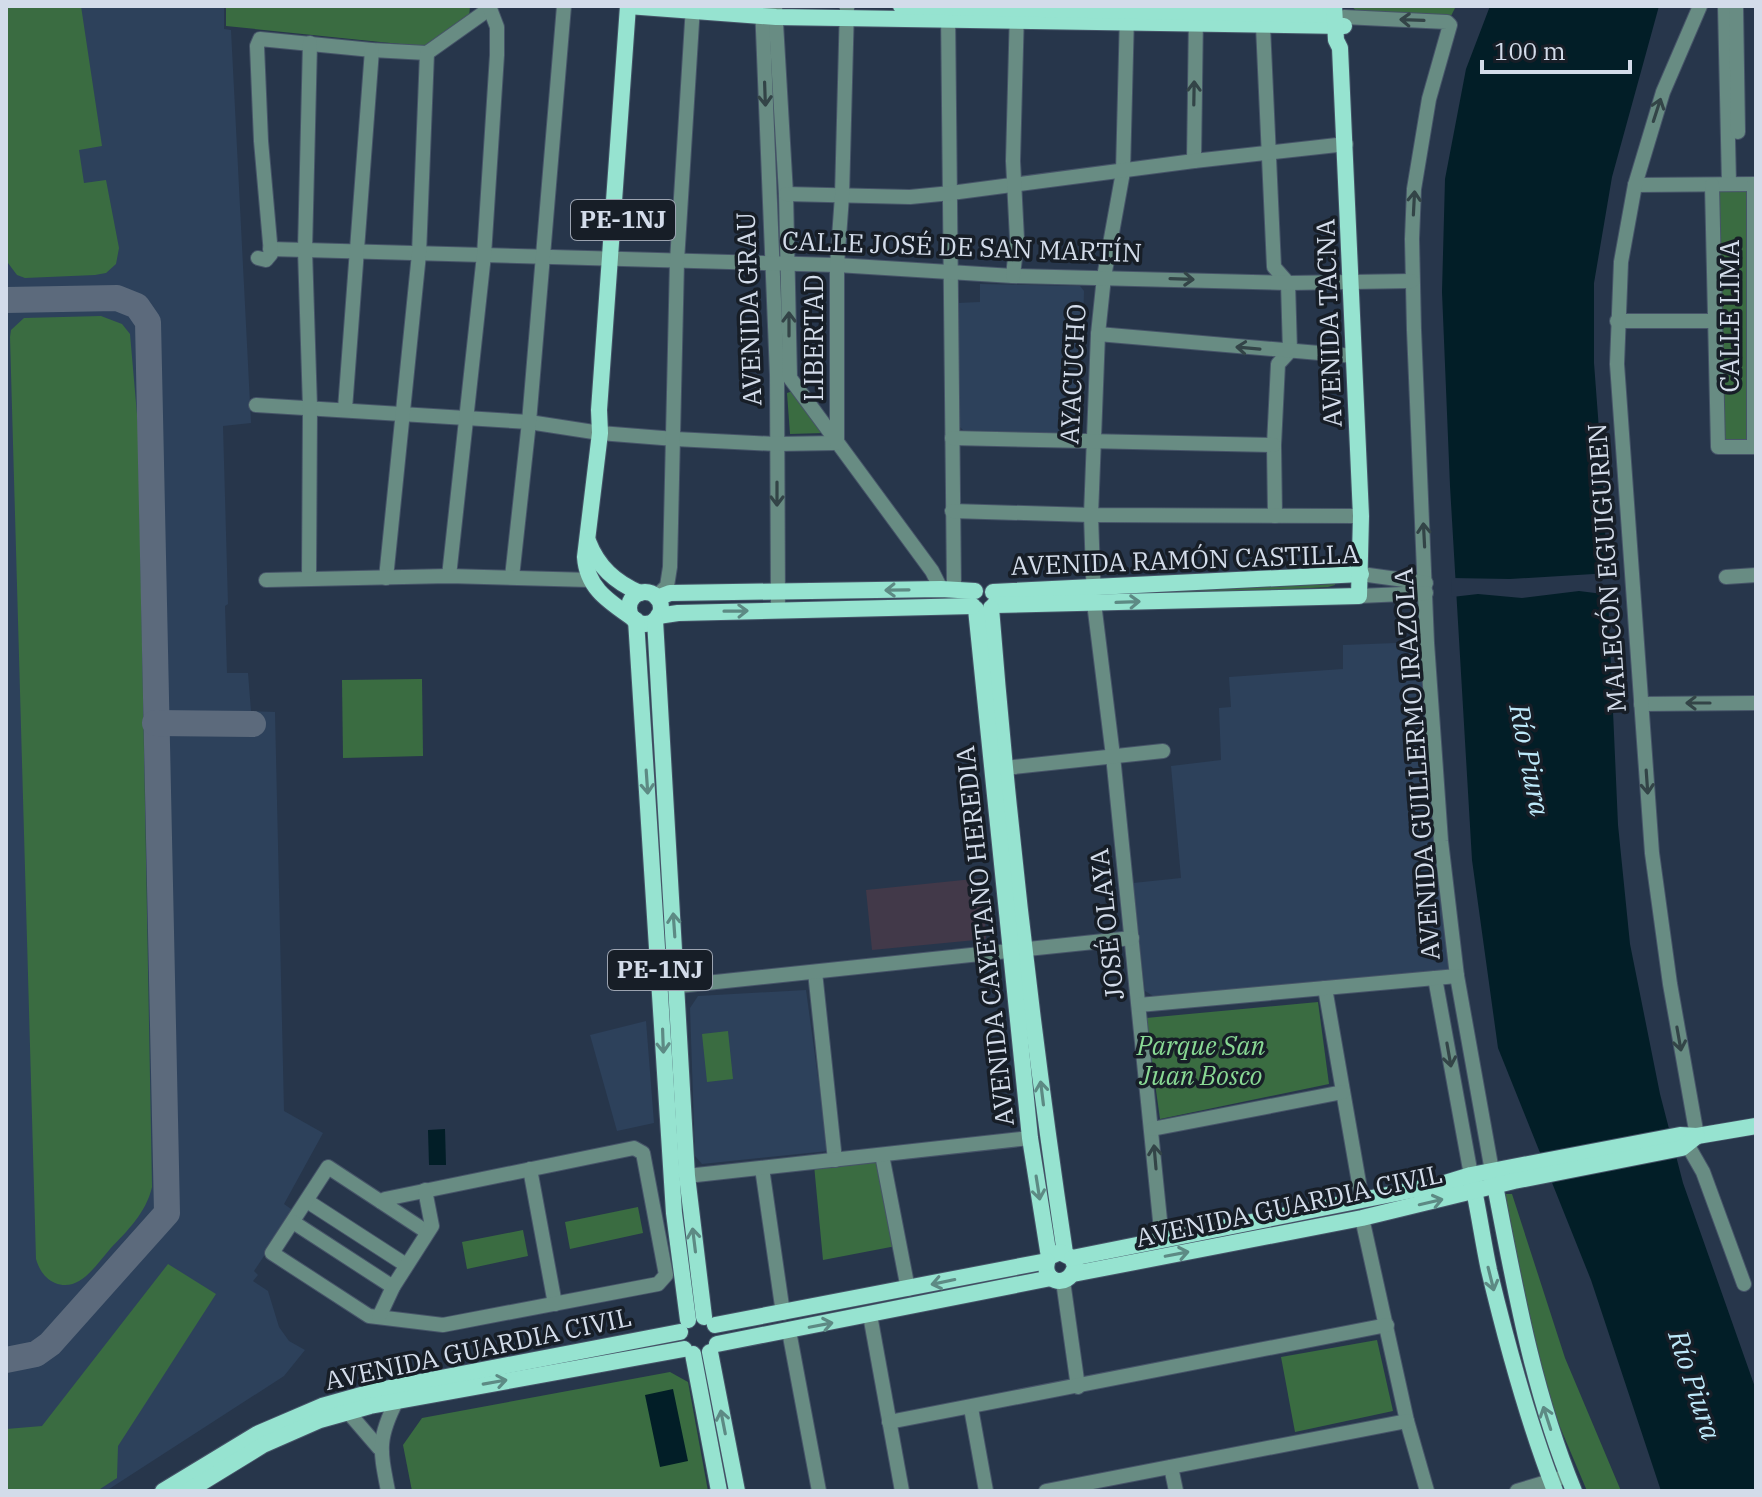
<svg xmlns="http://www.w3.org/2000/svg" width="1762" height="1497" viewBox="0 0 1762 1497" font-family="'IBM Plex Serif',serif">
<style>
.built{fill:#2d415b}
.medical{fill:#423949}
.green{fill:#3a6c41}
.water{fill:#021e27}
.pier{fill:#27364b}
.lines{fill:none;stroke-linecap:round;stroke-linejoin:round}
.taxiway{stroke:#5c6a7c;stroke-width:26}
.minor-casing{stroke:#465468;stroke-width:16}
.major-casing{stroke:#465468;stroke-width:18}
.minor{stroke:#688c83;stroke-width:14}
.major{stroke:#96e3d0;stroke-width:16}
.oneway{stroke:#334447}
.oneway2{stroke:#5d8a84}
.labels{text-anchor:middle;stroke-width:7;stroke-linejoin:round;paint-order:stroke}
.shield{fill:#171e27;stroke:#9ba3b0;stroke-width:2}
.shield-label{font-size:24px;font-weight:bold;fill:#d3dcea}
.street-label{font-size:26px;fill:#d3dcea;stroke:#171e27}
.park-label{font-size:26px;font-style:italic;fill:#89d994;stroke:#171e27}
.water-label{font-size:28px;font-style:italic;fill:#bee9fa;stroke:#171e27}
</style>
<rect width="100%" height="100%" fill="#27364b"/>
<g class="built">
<path d="M6,6H224V29L231,30L251,423L223,426L228,604L225,606L227,673H248L251,711L275,712L284,1111L323,1133L284,1204L294,1211L254,1271L258,1275L253,1281L268,1291L279,1327L289,1341L305,1350L284,1376L106,1491H6Z"/>
<path d="M980,284L1080,286L1084,291L1080,430L1074,434L963,430L958,425L957,303L980,302Z"/>
<path d="M1423,642L1451,972L1153,996L1145,991L1133,883L1181,878L1171,766L1221,760L1219,708L1231,707L1229,677L1343,669V645Z"/>
<path d="M806,990L828,1151L702,1164L695,1156L690,1008L698,996Z"/>
<path d="M646,1021L654,1123L617,1131L590,1035Z"/>
</g>
<path class="medical" d="M983,878L986,939L872,950L866,890Z"/>
<g class="green">
<path d="M6,6H81L102,146L79,150L84,183L106,180L119,248L116,264L106,273L95,275L25,278L17,275L8,263Z"/>
<path d="M226,6H470L469,18L429,47L226,26Z"/>
<path d="M1351,6H1456L1451,16L1359,13Z"/>
<path d="M1754,184V447H1718L1712,185Z"/>
<path d="M101,316L122,324L130,334L138,426L152,1187C146,1213 127,1231 110,1249C96,1265 79,1293 55,1283C44,1278 39,1269 36,1259L10,337L11,330L24,318Z"/>
<path d="M793,391L823,433L790,434L787,393Z"/>
<path d="M1335,582V585L1328,587L1108,599V594Z"/>
<path d="M422,679L423,756L343,758L342,680Z"/>
<path d="M1318,1002L1329,1084L1160,1119L1146,1018Z"/>
<path d="M728,1031L733,1079L707,1082L702,1034Z"/>
<path d="M878,1158L896,1246L823,1260L814,1165Z"/>
<path d="M1505,1194H1512L1565,1358L1621,1491H1587L1555,1415L1531,1335Z"/>
<path d="M638,1207L643,1233L570,1249L565,1222Z"/>
<path d="M523,1230L528,1256L467,1269L462,1242Z"/>
<path d="M168,1264L216,1294L118,1446L117,1478L97,1491H6V1429L42,1426Z"/>
<path d="M1377,1340L1393,1411L1295,1432L1281,1357Z"/>
<path d="M670,1372L688,1382L708,1491H412L403,1445L422,1418Z"/>
</g>
<g class="water">
<path d="M1490,6H1659L1612,177L1594,283V363L1603,483L1618,825L1630,944L1660,1094L1683,1183L1756,1390V1491H1661L1591,1280L1498,1048L1472,860L1450,486L1442,292L1445,179L1466,69Z"/>
<path d="M445,1129L446,1165H429L428,1130Z"/>
<path d="M673,1389L688,1461L660,1467L645,1395Z"/>
</g>
<path class="pier" d="M1610,573L1611,595L1579,591L1522,598L1478,594L1452,597L1451,578L1510,579Z"/>
<g class="lines">
<g class="taxiway">
<path d="M6,300L117,298L137,306L148,322L167,1213L50,1344L36,1354L6,1360"/>
<path d="M155,723L253,724"/>
</g>
<g class="minor-casing">
<g id="minor">
<path d="M762,6L777,375L778,610"/>
<path d="M775,6L786,194L790,378L932,571L941,589"/>
<path d="M1725,6L1729,184"/>
<path d="M1736,6L1738,132"/>
<path d="M948,10L954,589"/>
<path d="M1127,14L1123,172L1104,277L1098,334L1091,515L1094,603L1113,756L1162,1240"/>
<path d="M1344,17L1447,22L1450,25L1429,99L1414,189L1412,239L1414,330L1427,643L1441,841L1457,976L1492,1171"/>
<path d="M1263,26L1274,267L1288,283L1290,351L1278,364L1274,445L1275,516"/>
<path d="M1194,161L1196,14"/>
<path d="M1635,185L1756,184"/>
<path d="M1712,185L1718,447H1756"/>
<path d="M786,194L910,197L951,193L1194,161L1346,144"/>
<path d="M270,249L837,265L1013,276L1288,283L1412,281"/>
<path d="M258,258L266,260L271,254L261,141L257,46L260,39L372,50L427,53L489,9"/>
<path d="M1013,276L1017,239L1013,161L1017,10"/>
<path d="M1617,321H1716"/>
<path d="M1098,334L1354,356"/>
<path d="M256,405L529,422L600,433L675,439L776,444L837,443"/>
<path d="M345,409L372,50"/>
<path d="M952,438L1274,445"/>
<path d="M837,443V265L842,196L847,6"/>
<path d="M1754,447V184"/>
<path d="M952,511L1091,515L1361,516"/>
<path d="M1361,574L1426,583"/>
<path d="M449,576L484,255L497,55V27L489,6"/>
<path d="M512,577L529,422L564,6"/>
<path d="M1726,577L1756,575"/>
<path d="M386,578L419,254L427,53"/>
<path d="M309,579L310,407L305,250L310,43"/>
<path d="M266,580L449,576L590,580"/>
<path d="M1359,596L1426,593"/>
<path d="M656,597L667,586L670,567L677,261L693,6"/>
<path d="M1641,704L1756,703"/>
<path d="M1005,768L1163,751"/>
<path d="M815,972L835,1160"/>
<path d="M1435,978L1471,1175"/>
<path d="M678,986L1132,938"/>
<path d="M1325,988L1362,1200"/>
<path d="M1139,1005L1457,976"/>
<path d="M1152,1129L1343,1092"/>
<path d="M1697,1136L1670,984L1652,853L1617,364L1621,262L1635,185L1663,92L1700,6"/>
<path d="M1687,1144L1703,1172L1744,1284"/>
<path d="M882,1155L908,1289"/>
<path d="M762,1168L783,1313"/>
<path d="M530,1169L555,1304"/>
<path d="M687,1176L1030,1138"/>
<path d="M307,1201L406,1265"/>
<path d="M381,1202L385,1199L634,1148L643,1153L666,1275L658,1284L443,1325L369,1316L272,1253L328,1167L427,1232"/>
<path d="M1362,1218L1407,1421L1427,1491"/>
<path d="M293,1222L393,1287"/>
<path d="M1063,1281L1078,1387"/>
<path d="M870,1315L902,1491"/>
<path d="M379,1317L393,1287L432,1226L425,1190"/>
<path d="M789,1331L819,1491"/>
<path d="M345,1405L348,1412L379,1448"/>
<path d="M971,1408L986,1491"/>
<path d="M889,1422L1387,1325"/>
<path d="M1171,1467L1176,1491"/>
<path d="M388,1491C380,1450 377,1439 397,1400"/>
<path d="M1046,1491L1407,1421"/>
<path d="M1517,1491L1567,1476"/>
</g>
</g>
<g class="major-casing">
<g id="major">
<path d="M628,6L776,17L1344,26"/>
<path d="M628,6L599,410L600,433L585,557C587,589 610,602 634,619"/>
<path d="M901,6L1331,15"/>
<path d="M588,541C598,567 615,582 640,593"/>
<path d="M993,592L1361,574"/>
<circle cx="645" cy="608" r="16"/>
<path d="M657,598L670,593L941,589L975,591"/>
<path d="M994,605L1359,596L1361,516L1340,48L1336,40L1334,6"/>
<path d="M991,608C1008,824 1033,1039 1065,1253"/>
<path d="M976,609L1030,1138L1049,1257C1037,1281 1069,1292 1075,1266L1072,1258L1060,1252L1049,1257"/>
<path d="M658,616L678,613L973,606"/>
<path d="M636,620L674,1213L688,1320"/>
<path d="M655,620L687,1176L704,1317"/>
<path d="M1493,1175C1514,1283 1532,1389 1574,1491"/>
<path d="M1473,1185C1479,1213 1483,1242 1489,1270C1507,1345 1527,1419 1555,1491"/>
<path d="M1072,1258L1442,1184L1471,1175L1680,1135L1697,1136L1756,1126"/>
<path d="M1073,1274L1362,1218L1514,1181L1682,1148L1697,1136"/>
<path d="M715,1325L1047,1261"/>
<path d="M717,1344L1051,1278"/>
<path d="M710,1352L737,1491"/>
<path d="M693,1354L719,1491"/>
<path d="M163,1491L257,1434L322,1406L379,1390L680,1332"/>
<path d="M188,1491L263,1445L320,1420L370,1406L684,1349"/>
</g>
</g>
<use href="#minor" class="minor"/>
<use href="#major" class="major"/>
</g>
<defs><path id="oneway-shaft" d="M-6 0H5M1.5-3L5.5 0L1.5 3" fill="none" stroke-width="1.6" stroke-linecap="round" stroke-linejoin="round" transform="scale(2)"/></defs>
<g class="oneway">
<use href="#oneway-shaft" transform="translate(1412 20) rotate(-178)"/>
<use href="#oneway-shaft" transform="translate(1194 93) rotate(-89)"/>
<use href="#oneway-shaft" transform="translate(765 94) rotate(88)"/>
<use href="#oneway-shaft" transform="translate(1657 110) rotate(-72)"/>
<use href="#oneway-shaft" transform="translate(1414 203) rotate(-87)"/>
<use href="#oneway-shaft" transform="translate(1182 279) rotate(2)"/>
<use href="#oneway-shaft" transform="translate(789 324) rotate(-90)"/>
<use href="#oneway-shaft" transform="translate(1248 348) rotate(-175)"/>
<use href="#oneway-shaft" transform="translate(777 494) rotate(90)"/>
<use href="#oneway-shaft" transform="translate(1424 535) rotate(-93)"/>
<use href="#oneway-shaft" transform="translate(1698 703) rotate(180)"/>
<use href="#oneway-shaft" transform="translate(1647 782) rotate(86)"/>
<use href="#oneway-shaft" transform="translate(1679 1039) rotate(80)"/>
<use href="#oneway-shaft" transform="translate(1449 1055) rotate(80)"/>
<use href="#oneway-shaft" transform="translate(1155 1157) rotate(-95)"/>
</g>
<g class="oneway2">
<use href="#oneway-shaft" transform="translate(897 590) rotate(179)"/>
<use href="#oneway-shaft" transform="translate(1128 602) rotate(-2)"/>
<use href="#oneway-shaft" transform="translate(736 611) rotate(-1)"/>
<use href="#oneway-shaft" transform="translate(647 782) rotate(86)"/>
<use href="#oneway-shaft" transform="translate(674 925) rotate(-94)"/>
<use href="#oneway-shaft" transform="translate(663 1041) rotate(88)"/>
<use href="#oneway-shaft" transform="translate(1042 1093) rotate(-97)"/>
<use href="#oneway-shaft" transform="translate(1038 1188) rotate(81)"/>
<use href="#oneway-shaft" transform="translate(1431 1202) rotate(-13)"/>
<use href="#oneway-shaft" transform="translate(694 1240) rotate(-97)"/>
<use href="#oneway-shaft" transform="translate(1177 1254) rotate(-11)"/>
<use href="#oneway-shaft" transform="translate(1491 1279) rotate(76)"/>
<use href="#oneway-shaft" transform="translate(943 1282) rotate(168)"/>
<use href="#oneway-shaft" transform="translate(821 1325) rotate(-11)"/>
<use href="#oneway-shaft" transform="translate(495 1382) rotate(-10)"/>
<use href="#oneway-shaft" transform="translate(1547 1418) rotate(-108)"/>
<use href="#oneway-shaft" transform="translate(723 1422) rotate(-101)"/>
</g>
<g class="labels">
<g class="shield">
<rect x="571" y="200" width="104" height="40" rx="6"/>
<rect x="608" y="950" width="104" height="40" rx="6"/>
</g>
<g class="shield-label">
<text x="623" y="228">PE-1NJ</text>
<text x="660" y="978">PE-1NJ</text>
</g>
<g class="street-label">
<text transform="translate(962 247) rotate(2)" y="9">CALLE JOSÉ DE SAN MARTÍN</text>
<text transform="translate(749 309) rotate(-92)" y="9">AVENIDA GRAU</text>
<text transform="translate(1730 316) rotate(-90)" y="9">CALLE LIMA</text>
<text transform="translate(1329 323) rotate(-92)" y="9">AVENIDA TACNA</text>
<text transform="translate(814 338) rotate(-90)" y="9">LIBERTAD</text>
<text transform="translate(1073 374) rotate(-87)" y="9">AYACUCHO</text>
<text transform="translate(1185 560) rotate(-2)" y="9">AVENIDA RAMÓN CASTILLA</text>
<text transform="translate(1607 568) rotate(-94)" y="9">MALECÓN EGUIGUREN</text>
<text transform="translate(1417 764) rotate(-94)" y="9">AVENIDA GUILLERMO IRAZOLA</text>
<text transform="translate(1107 924) rotate(-96)" y="9">JOSÉ OLAYA</text>
<text transform="translate(985 936) rotate(-96)" y="9">AVENIDA CAYETANO HEREDIA</text>
<text transform="translate(1289 1206) rotate(-12)" y="9">AVENIDA GUARDIA CIVIL</text>
<text transform="translate(478 1349) rotate(-12)" y="9">AVENIDA GUARDIA CIVIL</text>
</g>
<g class="park-label">
<text x="1201" y="1055">Parque San<tspan x="1201" dy="30">Juan Bosco</tspan></text>
</g>
<g class="water-label">
<text transform="translate(1530 760) rotate(79)" y="10">Río Piura</text>
<text transform="translate(1695 1385) rotate(72)" y="10">Río Piura</text>
</g>
</g>
<rect width="1762" height="1497" fill="none" stroke="#d3dcea" stroke-width="16"/>
<path d="M1482 60v12h148v-12" fill="none" stroke="#d3dcea" stroke-width="4"/>
<text x="1494" y="60" font-size="24" fill="#d3dcea" stroke="#171e27" stroke-width="6" paint-order="stroke">100 m</text>
</svg>
